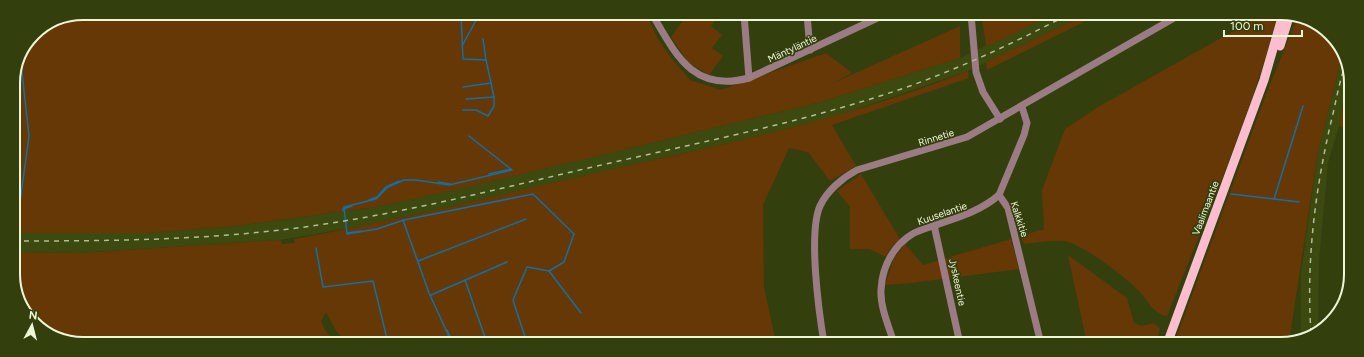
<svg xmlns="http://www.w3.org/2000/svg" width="1364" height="357" viewBox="0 0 1364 357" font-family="Figtree,sans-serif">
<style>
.built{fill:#3c490f}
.green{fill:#653806}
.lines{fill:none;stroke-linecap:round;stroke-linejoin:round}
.stream{stroke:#1270a5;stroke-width:1.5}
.minor{stroke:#9b7c84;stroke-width:7}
.major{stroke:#fcbdce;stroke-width:9}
.rail{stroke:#b3bd97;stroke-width:1.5;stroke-dasharray:5 5;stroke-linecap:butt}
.labels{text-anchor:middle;stroke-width:3.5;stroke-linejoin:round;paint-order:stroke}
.street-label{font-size:10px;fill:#edf7d6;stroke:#343f0e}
.rim{fill:none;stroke:#edf7d6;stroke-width:2}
</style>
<rect width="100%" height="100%" fill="#343f0e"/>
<g class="built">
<path d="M1054,14H1087L968,71L843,114L764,135L379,223L280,240L81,253L14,252V233H148L236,226L375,207L480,184L821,102L960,58Z"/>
<path d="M1342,56L1350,69V130L1339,126L1328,163L1319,261L1318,317L1320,329L1301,337V273L1318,152Z"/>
</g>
<g class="green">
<path d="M83,13L646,14L658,39L672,59L690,80L721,90L826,53L852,73L831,84L960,26V58L821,102L464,188L375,207L236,226L148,233H14L13,79L34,33L57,18Z"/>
<path d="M688,14H720L711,26L722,35L712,48L723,56L709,75L688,62L671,37Z"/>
<path d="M990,14H1054L986,47L982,18Z"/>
<path d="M1087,14H1100L987,70L986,62Z"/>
<path d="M1274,14H1278C1250,118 1206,217 1167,316C1153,314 1147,299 1138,290C1125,277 1081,243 1064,241C1051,240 1037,243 1024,244L1021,236L1044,229L1042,190L1065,129L1098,107L1262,15L1273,17Z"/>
<path d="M1298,16L1330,33L1342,56L1318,152L1289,342L1285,344H1174L1267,92Z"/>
<path d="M1350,70V130L1339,126Z"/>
<path d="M968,71L969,78L832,125L856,166L830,181L808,152L789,148L763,205L764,287L776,343H348L336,331L326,312L321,321L325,330L337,343H69L33,323L14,288V252L81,253L280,240L282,244L295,243L294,239C399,220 501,194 605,171C727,144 850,118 968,71Z"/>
<path d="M861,174L900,239L889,250L886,257L869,249H850V207L837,191Z"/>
<path d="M1011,239L1019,269L911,283L885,285L894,258L905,244L923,265Z"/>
<path d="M1068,255L1127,298L1134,323L1141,326L1154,323L1160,329L1156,344H1087Z"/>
</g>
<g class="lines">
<g class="stream">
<path d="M461,13L463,59L486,60"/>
<path d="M462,46L480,13"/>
<path d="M463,87L491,83"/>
<path d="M466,99L494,97"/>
<path d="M463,110H476L488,116L494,106V97L486,60L483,39"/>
<path d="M469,136L512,170L449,185L416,180H404L388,187L376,199L344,207L347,234L377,229L404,220L533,194L574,234L564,262L549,271"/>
<path d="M489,174L511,169"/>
<path d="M438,182L450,184"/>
<path d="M1231,194L1299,202"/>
<path d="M1274,199L1303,106"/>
<path d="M369,200L377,197L386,187L399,181"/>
<path d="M343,211V209L352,206"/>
<path d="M403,220L429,293L452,343"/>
<path d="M14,224L19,210L29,136L21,63"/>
<path d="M347,233L361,231"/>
<path d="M316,248L323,287L373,281L388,343"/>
<path d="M418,261L526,219"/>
<path d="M465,280L487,343"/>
<path d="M431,295L507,262"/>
<path d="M447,330L453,343"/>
<path d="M527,343L513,300L527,267L549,271L581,313"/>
</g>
<g class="minor">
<path d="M652,14C676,55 693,93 749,78L886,14"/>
<path d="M744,14L749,78"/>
<path d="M807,14L810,50"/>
<path d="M971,14L976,72L983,92L1000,119"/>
<path d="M1022,107L1027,123L1024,135L999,195L1008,208L1041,344"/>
<path d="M934,225L960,344"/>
<path d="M824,343C819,313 808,233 820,206C827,191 842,178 857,170L967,137L1181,14"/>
<path d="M894,343C889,327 880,307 881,290C882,263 898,237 924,229C951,219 977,214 999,195"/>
</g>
<g class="major">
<path d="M1280,46L1290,14"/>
<path d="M1167,344L1264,80L1283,14"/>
</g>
<g class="rail">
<path d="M14,241C118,241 222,240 325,224C424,209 521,183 619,161C716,139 815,119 910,86C965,66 1018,41 1069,14"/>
<path d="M1311,333C1306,262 1315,191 1331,122C1336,102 1339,82 1346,63"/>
</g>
</g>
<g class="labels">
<g class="street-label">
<text transform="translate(792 48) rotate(-25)" y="4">Mäntyläntie</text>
<text transform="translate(936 137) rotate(-17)" y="4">Rinnetie</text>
<text transform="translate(1205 208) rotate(-69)" y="4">Vaalimaantie</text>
<text transform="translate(942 213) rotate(-19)" y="4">Kuuselantie</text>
<text transform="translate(1020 219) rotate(72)" y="4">Kalkkitie</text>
<text transform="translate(958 282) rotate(78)" y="4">Jyskeentie</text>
</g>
</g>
<path d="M0 0H1364V357H0ZM83 20H1281A63 63 0 0 1 1344 83V274A63 63 0 0 1 1281 337H83A63 63 0 0 1 20 274V83A63 63 0 0 1 83 20Z" fill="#343f0e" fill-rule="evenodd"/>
<path class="rim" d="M83 20H1281A63 63 0 0 1 1344 83V274A63 63 0 0 1 1281 337H83A63 63 0 0 1 20 274V83A63 63 0 0 1 83 20Z"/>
<g transform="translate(32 325) rotate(7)" stroke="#343f0e" stroke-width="3" paint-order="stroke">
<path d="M0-3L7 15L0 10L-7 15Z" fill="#edf7d6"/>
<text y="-6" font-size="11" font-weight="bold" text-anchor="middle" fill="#edf7d6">N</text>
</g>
<path d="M1224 30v6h78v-6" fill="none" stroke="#edf7d6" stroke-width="2"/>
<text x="1230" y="30" font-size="12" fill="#edf7d6" stroke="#343f0e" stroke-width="3" paint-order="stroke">100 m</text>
</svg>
